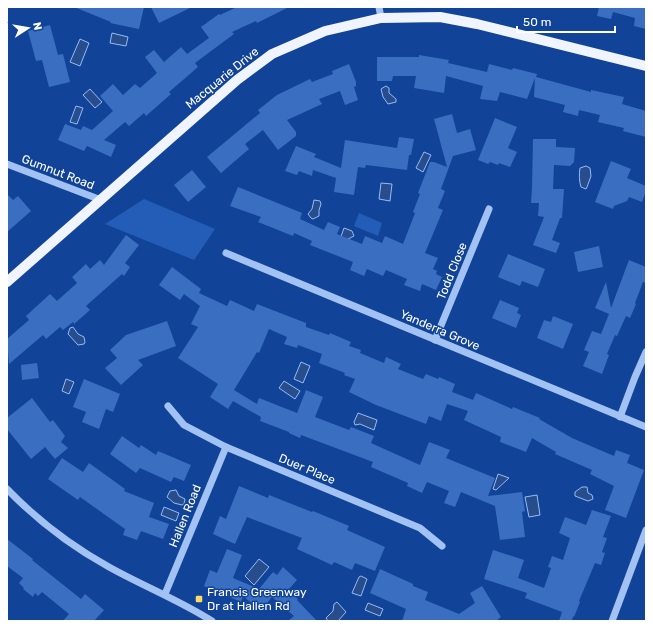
<svg xmlns="http://www.w3.org/2000/svg" width="653" height="628" viewBox="0 0 653 628" font-family="Rubik,sans-serif">
<style>
.green{fill:#245db7}
.water{fill:#284d8c;stroke:#94bcf7}
.building{fill:#3a6ec0}
.lines{fill:none;stroke-linecap:round;stroke-linejoin:round}
.minor{stroke:#a2c2f4;stroke-width:7}
.major{stroke:#eff4ff;stroke-width:10}
.poi-dot{fill:#ffdb65;stroke:#114498;stroke-width:1.5}
.labels{text-anchor:middle;stroke-width:3;stroke-linejoin:round;paint-order:stroke}
.street-label{font-size:12px;fill:#fff;stroke:#114498}
.poi-label{font-size:12px;fill:#fff;stroke:#114498;text-anchor:start}
</style>
<rect width="100%" height="100%" fill="#114498"/>
<g class="green">
<path d="M144,199L215,229L194,260L105,224Z"/>
<path d="M359,213L382,223L378,236L354,226Z"/>
</g>
<g class="water">
<path d="M112,33L128,37L126,46L110,43Z"/>
<path d="M80,39L89,43L80,66L70,62Z"/>
<path d="M386,86L389,88V93L396,99V102L388,104L383,97L381,89Z"/>
<path d="M90,89L102,102L95,108L83,95Z"/>
<path d="M76,106L83,108L77,124L70,122Z"/>
<path d="M424,152L431,155L423,172L416,168Z"/>
<path d="M586,166L590,168L591,176L587,187L586,189L581,187C579,181 579,174 580,168Z"/>
<path d="M381,183L392,184L390,201L379,199Z"/>
<path d="M314,200L320,201L321,204L319,210V216L313,219L311,218L308,214L312,209Z"/>
<path d="M344,228L352,231L354,236C349,238 344,242 338,245Z"/>
<path d="M73,327L78,334L84,337L85,342L84,344L78,345L68,334L70,328Z"/>
<path d="M301,362L310,366L303,383L294,379Z"/>
<path d="M66,379L74,382L69,394L62,391Z"/>
<path d="M284,381L300,391L295,399L279,388Z"/>
<path d="M358,413L377,420L374,430L360,424L355,425L354,422Z"/>
<path d="M498,474L509,478L496,490L493,489Z"/>
<path d="M582,487H587L588,493L592,495L593,499L588,501L575,496V492Z"/>
<path d="M176,490L179,496L185,499L184,504L182,505L174,503L167,497L170,491Z"/>
<path d="M537,495L540,515L529,517L525,497Z"/>
<path d="M164,507L179,513L176,521L161,515Z"/>
<path d="M259,559L269,567L254,585L245,576Z"/>
<path d="M361,576L367,579L361,596L352,593L359,577Z"/>
<path d="M337,602L346,612L338,621H328L326,618L333,611L334,604Z"/>
<path d="M368,603L383,609L380,616L365,610Z"/>
</g>
<g class="building">
<path d="M74,7H144L139,29L110,23L111,22Z"/>
<path d="M151,7H192L159,23Z"/>
<path d="M237,7H289L257,23L256,21L232,32L234,34L195,63L198,67L169,92L171,94L146,116L144,113L129,126L125,122L104,140L116,145L111,157L87,146L84,151L58,140L65,124L81,130L83,126L92,130L113,111L100,96L113,84L123,95L135,84L140,88L157,73L145,57L154,50L164,62L181,47L187,54L209,38L201,27L219,14L220,15Z"/>
<path d="M599,7H646V29L634,26L635,18L613,12L611,19L597,16Z"/>
<path d="M50,25L58,55L63,54L70,82L49,87L42,60L36,61L28,31Z"/>
<path d="M419,55L449,60L448,63L487,72L489,64L512,70L513,68L537,74L536,77L591,92V90L624,97L622,104L646,111V137L623,131L624,128L598,122L600,115L579,110L578,116L563,112L565,105L534,97L535,78L527,99L500,92L497,101L480,99L483,86L446,76L444,93L414,88L416,76H393L392,81H377V57H419Z"/>
<path d="M349,64L356,82V86L354,87L358,100L345,105L340,91L319,99L322,104L287,120L296,132V136L278,150L263,130L245,144L249,149L221,173L207,157L260,113L258,110L277,95L310,79L312,82L333,74L332,71Z"/>
<path d="M452,114L457,133L470,129L476,150L453,156L441,189L445,191L438,208L443,210L425,253L438,258L433,269L437,271L436,274L442,277L436,290L422,284L420,291L404,285L407,279L386,270L383,276L367,269L364,276L350,270L353,262L310,245L312,241L294,233L293,236L258,222L261,217L230,206L238,187L302,213L300,219L324,230L328,222L340,227L337,234L362,244L365,236L382,243L385,236L403,244L415,213L413,212L420,194L418,193L430,162H434L447,167L434,119Z"/>
<path d="M495,118L517,127L508,148L517,152L510,167L499,163L498,165L490,162L488,164L478,160Z"/>
<path d="M399,137L414,139L411,155H409L407,170L366,165L365,168L358,167L354,195L334,192L336,178L313,170L312,176L299,171L297,175L285,171L296,146L316,154L314,157L341,168L345,140L397,148Z"/>
<path d="M533,139H556V147L575,148L574,162L570,166L554,165L553,189H564L562,218H560L552,240L560,243L556,253L533,245L544,217L538,216L539,203H531L532,187Z"/>
<path d="M611,161L631,169L627,178L646,186V191L642,202L629,197L627,201L614,206L613,209L595,202Z"/>
<path d="M192,170L206,187L188,202L174,185Z"/>
<path d="M7,194L13,200L18,196L31,211L7,232Z"/>
<path d="M126,235L139,245L125,263L130,267L124,276L122,274L86,306L90,310L74,324L73,322L63,330L60,327L46,339L43,335L9,364L7,339L29,320L26,316L50,294L57,301L77,283L72,277L86,264L90,269L100,260L104,265Z"/>
<path d="M599,246L603,267L578,272L574,252Z"/>
<path d="M508,254L545,269L538,287L522,281L520,286L498,277Z"/>
<path d="M629,260L646,267V283L643,282L635,303L636,304L630,318L626,316L617,336L615,335L607,354L609,355L602,374L583,366L589,352L584,350L592,331L601,334L609,314L595,308L606,282L611,308Z"/>
<path d="M172,267L201,289L199,293L227,306L230,300L254,311L257,304L306,323V327L329,335L330,333L351,342L349,346L361,350L360,353L384,363L386,357L401,364L398,369L423,379L426,374L438,379L439,377L455,384L452,392L473,400L476,393L512,409L513,407L540,418L539,419L572,438L614,456L616,450L630,455L627,463L644,470L626,518L605,510L614,486L590,474L592,470L555,454L556,452L532,438L526,452L500,442L501,437L464,420L468,411L447,404L441,421L429,416L426,424L376,405L349,392L355,379L344,375L345,373L319,363L322,354L298,345L297,348L284,344L287,337L269,329L259,353L257,352L234,390L257,404L259,398L297,413L306,390L323,397L315,417L349,430L351,427L374,436L371,443L420,465L429,442L450,450L446,458L495,478L488,496L522,492L525,511L522,512L525,537L500,540L495,506L461,492L455,507L444,503L449,491L427,482L422,493L407,486L408,483L371,467L373,462L301,435L300,438L289,433V432L260,421L261,417L233,401L228,409L210,397L218,384L178,358L198,327L191,324L200,306L184,294L180,300L159,285Z"/>
<path d="M500,300L519,308L517,313L521,315L516,328L492,318Z"/>
<path d="M553,316L573,324L563,349L537,338L544,320L551,322Z"/>
<path d="M167,321L176,346L138,360L143,365L121,385L105,368L117,358L110,350L126,335Z"/>
<path d="M37,363L39,378L22,380L21,365Z"/>
<path d="M84,379L120,394L113,412L106,409L99,429L82,422L86,412L73,407Z"/>
<path d="M32,398L50,422L53,420L65,436L61,442L68,448L55,459L45,447L31,459L7,429V418Z"/>
<path d="M122,436L139,448L141,445L156,455L158,451L191,465L184,481L174,477L171,482L140,468L136,473L110,454Z"/>
<path d="M62,458L83,472L89,463L125,489L124,491L154,503L149,517L169,524L163,539L141,531L137,540L123,535L125,529L80,497L78,500L48,479Z"/>
<path d="M239,486L268,498L269,495L312,512L313,511L349,526L347,530L385,547L375,571L355,563L352,570L334,562L332,565L297,549L302,538L247,517L235,544L213,534L220,516L226,519Z"/>
<path d="M592,510L611,516L603,537L607,538L602,552L605,553L601,565L595,563L579,601L580,602L574,617L573,616L572,621H559L562,612L525,598L527,593L484,579L493,550L524,560L518,578L544,588L551,568L548,567L552,556L563,560L570,538L559,533L565,517L586,525Z"/>
<path d="M7,539L33,559L32,560L81,599L85,594L104,610L94,621H63L69,614L42,592L38,596L35,593L33,597L23,589L24,588L19,583L23,578L7,566Z"/>
<path d="M227,549L242,555L233,578L259,589L273,572L277,575L283,567L297,580L288,590L298,599L297,600L317,621H288L294,616L272,597L261,611L243,596L241,602L204,586L210,570L217,573Z"/>
<path d="M380,569L413,584V586L428,592L425,600L459,614L475,603L470,593L482,586L501,617L496,621H402L406,609L370,593Z"/>
</g>
<g class="lines">
<g class="minor">
<path d="M379,7L381,18"/>
<path d="M7,164L101,200"/>
<path d="M226,253L646,427"/>
<path d="M435,340L489,209"/>
<path d="M168,406L184,425L226,447L420,528L442,546"/>
<path d="M620,417L635,377L646,352"/>
<path d="M7,489C37,520 71,546 109,567C143,586 179,600 212,621"/>
<path d="M165,594L226,447"/>
<path d="M612,621L646,530"/>
</g>
<path class="major" d="M7,282L237,80L272,54L325,31L381,18L440,17L477,24L646,66"/>
</g>
<rect class="poi-dot" x="195" y="595" width="8" height="8" rx="2"/>
<g class="labels">
<g class="street-label">
<text transform="translate(222 78) rotate(-39)" y="4">Macquarie Drive</text>
<text transform="translate(58 172) rotate(21)" y="4">Gumnut Road</text>
<text transform="translate(452 271) rotate(-68)" y="4">Todd Close</text>
<text transform="translate(440 330) rotate(23)" y="4">Yanderra Grove</text>
<text transform="translate(307 469) rotate(23)" y="4">Duer Place</text>
<text transform="translate(185 516) rotate(-68)" y="4">Hallen Road</text>
</g>
<g class="poi-label">
<text x="207" y="596">Francis Greenway<tspan x="207" dy="14">Dr at Hallen Rd</tspan></text>
</g>
</g>
<rect width="653" height="628" fill="none" stroke="#ffffff" stroke-width="16"/>
<g transform="translate(28 28) rotate(78)" stroke="#114498" stroke-width="3" paint-order="stroke">
<path d="M0-3L7 15L0 10L-7 15Z" fill="#ffffff"/>
<text y="-6" font-size="11" font-weight="bold" text-anchor="middle" fill="#ffffff">N</text>
</g>
<path d="M517 26v6h98v-6" fill="none" stroke="#ffffff" stroke-width="2"/>
<text x="523" y="26" font-size="12" fill="#ffffff" stroke="#114498" stroke-width="3" paint-order="stroke">50 m</text>
</svg>
